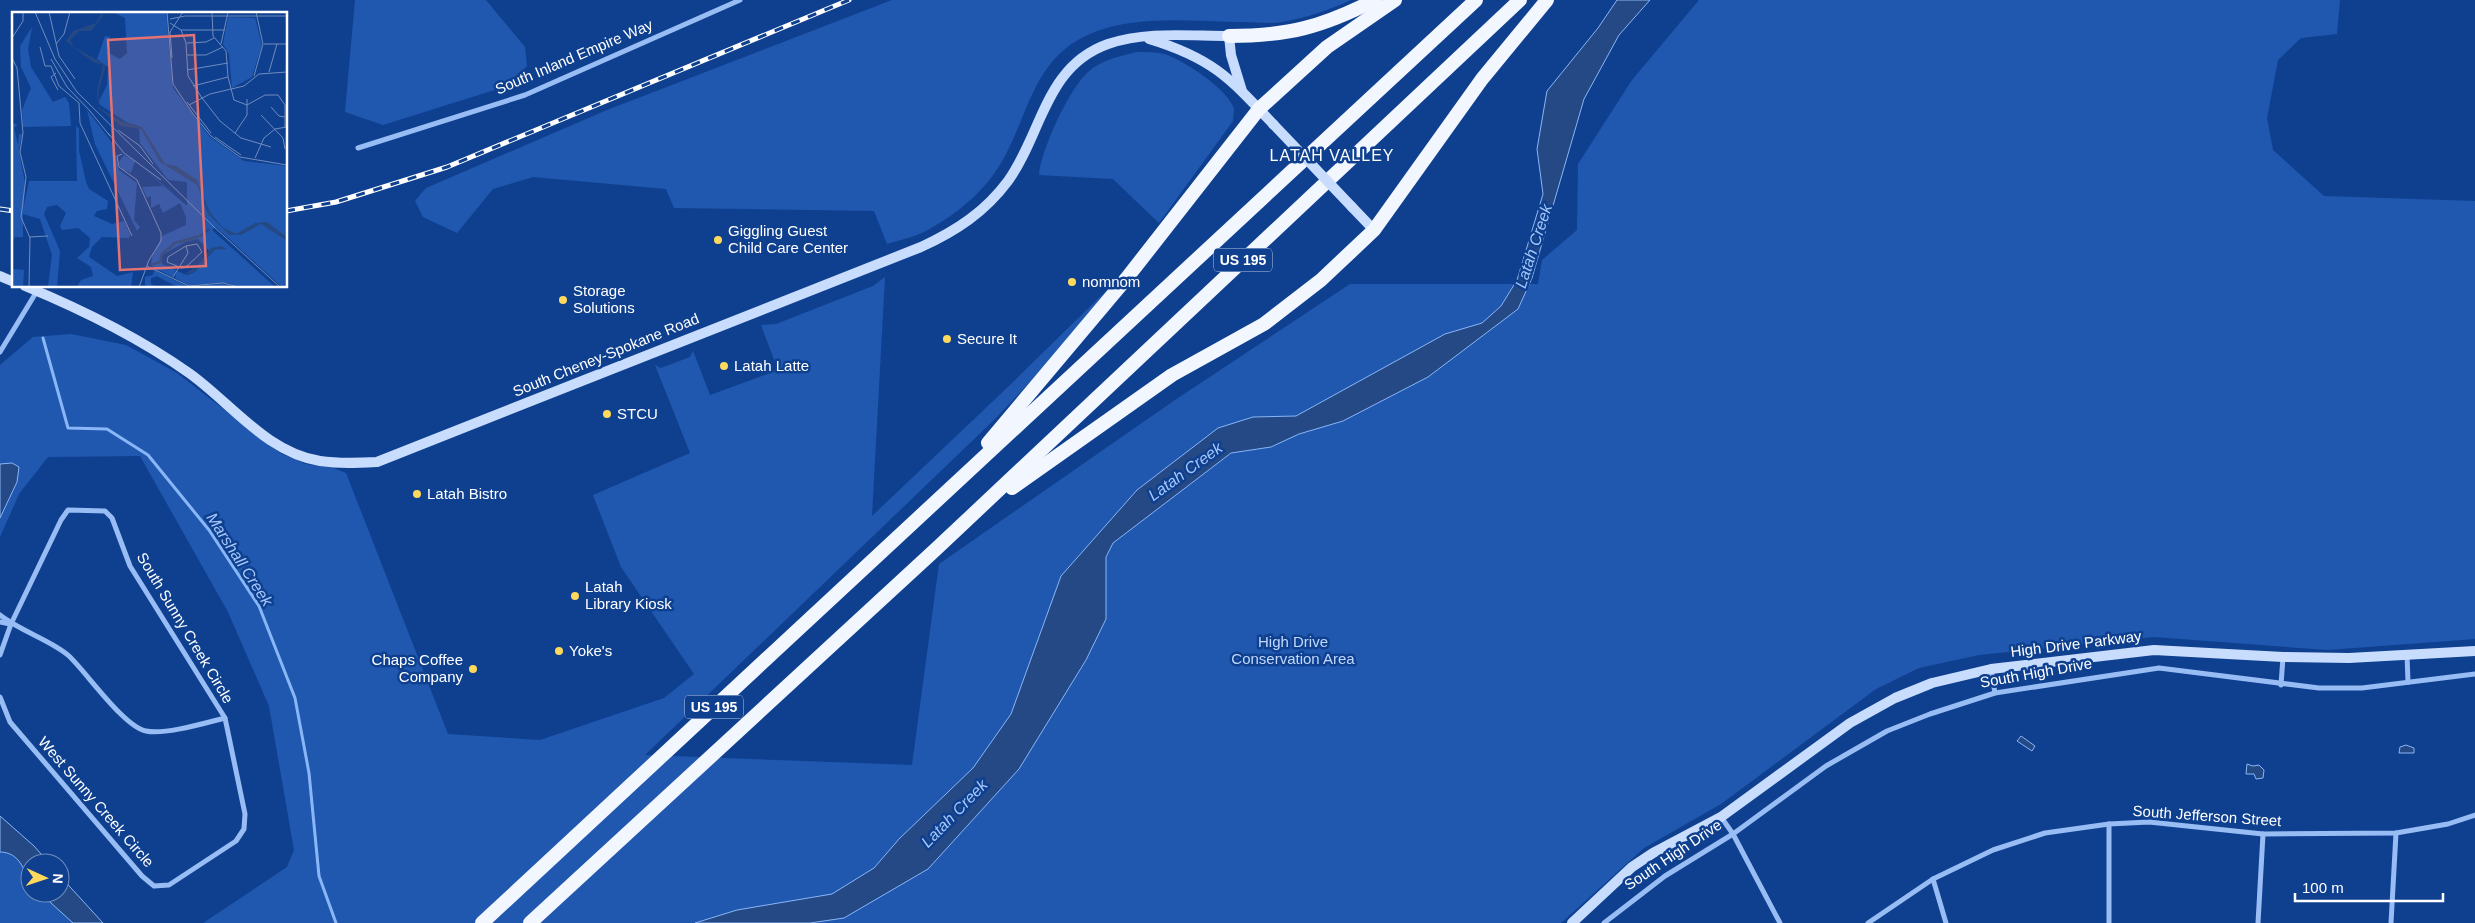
<svg xmlns="http://www.w3.org/2000/svg" width="2475" height="923" viewBox="0 0 2475 923" font-family="Helvetica,sans-serif">
<style>
.green{fill:#2058b0}
.water{fill:#244985;stroke:#89b6f7}
.lines{fill:none;stroke-linecap:round;stroke-linejoin:round}
.stream{stroke:#89b6f7;stroke-width:3}
.minor{stroke:#98bcf4;stroke-width:5}
.secondary{stroke:#c8dcfd;stroke-width:10}
.trunk{stroke:#f2f6ff;stroke-width:14}
.rail-casing{stroke:#fff;stroke-width:5}
.rail{stroke:#0f4090;stroke-width:3;stroke-dasharray:9;stroke-linecap:butt}
.secondary-bridge{stroke:#c8dcfd;stroke-width:10}
.poi-dot{fill:#ffd95b;stroke:#0f4090;stroke-width:2}
.labels{text-anchor:middle;stroke-width:5;stroke-linejoin:round;paint-order:stroke}
.shield{fill:#0f4090;stroke:#b7c6de;stroke-width:1}
.shield-label{font-size:14px;font-weight:bold;fill:#fff}
.street-label{font-size:15px;fill:#fff;stroke:#0f4090}
.poi-label{font-size:15px;fill:#fff;stroke:#0f4090;text-anchor:start}
.park-label{font-size:15px;fill:#c0d8fe;stroke:#0f4090}
.neighbourhood-label{font-size:16px;letter-spacing:1px;fill:#fff;stroke:#0f4090}
.water-label{font-size:16px;font-style:italic;fill:#a4c7fb;stroke:#0f4090}
.inset-river{fill:none;stroke:#244985;stroke-width:2.5}
.inset-road{fill:none;stroke:#6f8cbc;stroke-width:1}
.view{fill:#e47373;fill-opacity:0.15;stroke:#e47373;stroke-width:2.5}
.inset-edge{fill:none;stroke:#fff;stroke-width:2.5}
</style>
<rect width="100%" height="100%" fill="#0f4090"/>
<g class="green">
<path d="M355,0H486L525,47L527,66L504,87L383,125L345,112Z"/>
<path d="M892,0H1351C1329,10 1306,18 1282,22C1270,24 1257,22 1245,22C1190,22 1127,12 1078,40C1036,64 1028,110 1008,150C991,186 961,212 926,231C915,237 899,240 887,244L874,211L674,208L666,189L533,177L493,189L457,233L423,217L415,201L426,188L607,110Z"/>
<path d="M1699,0H2340L2337,34L2301,38L2278,60L2267,118L2273,150L2324,196L2475,201V639L2327,650L2154,637L1979,655L1919,668L1876,689L1721,804L1644,848L1561,923H203L287,867L294,850L269,706L228,612L140,456L48,457L19,494L0,537V518L17,482L12,463L0,464V365L33,337L71,334L126,345L177,373L280,453L306,464L333,468L346,473L448,734L540,740L664,698L694,674L621,567L593,495L690,453L655,365L661,368L690,357L693,351L710,395L778,370L761,325L776,324L873,286L885,277L872,516L1010,385L1111,286L1047,364L996,418L645,755L912,765L939,564L1175,400L1350,284H1538L1542,260L1577,230L1578,164L1632,80Z"/>
<path d="M1137,52C1146,52 1156,52 1164,54C1182,59 1229,90 1234,109C1234,112 1233,117 1233,121L1159,223L1113,179L1039,175C1041,150 1069,89 1088,72C1101,60 1120,56 1137,52Z"/>
<path d="M0,852C21,852 30,875 30,893H40L73,923H0Z"/>
</g>
<g class="water">
<path d="M1617,0H1650L1619,35L1584,99L1532,278L1518,309L1428,377L1343,421L1299,434L1271,447L1231,453L1113,543L1106,557V619L1086,660L1019,769L928,869L844,918L810,923H695L737,910L832,894L874,868L899,839L973,768L1011,714L1061,576L1137,490L1218,428L1253,417L1296,416L1445,334L1482,323L1501,306L1517,280L1543,194L1537,149L1547,91L1598,28Z"/>
<path d="M12,463L19,467L17,482L0,518V464Z"/>
<path d="M2021,736L2035,746L2032,751L2017,741Z"/>
<path d="M2406,745L2414,748V753H2399L2400,747Z"/>
<path d="M2247,764L2253,766L2259,765L2264,770L2263,778L2256,779L2254,774H2246Z"/>
<path d="M0,816L34,846L49,863H30V883C24,868 18,852 0,852Z"/>
<path d="M60,876L103,923H73L40,893H60Z"/>
</g>
<g class="lines">
<path class="stream" d="M43,338L68,428L107,429L148,455L209,530L259,606L295,698L309,773L319,876L336,923"/>
<g class="minor">
<path d="M358,148L525,95L740,0"/>
<path d="M0,352L37,291"/>
<path d="M0,615C20,631 53,641 69,656C87,673 124,727 146,731C165,735 205,723 225,718"/>
<path d="M0,622L10,624"/>
<path d="M0,655L11,624L61,520L68,510L105,511L112,518L130,566L225,718L245,814L244,829L236,841L169,885L154,886L142,876L10,722L0,697"/>
<path d="M2407,655L2408,682"/>
<path d="M1991,669L1995,693"/>
<path d="M2281,685L2283,657"/>
<path d="M1721,817L1733,834L1780,923"/>
<path d="M2109,824V923"/>
<path d="M1933,879L1946,923"/>
<path d="M1604,923L1665,876L1733,834L1826,766L1887,731L1930,714L1995,693L2159,668L2319,688H2362L2475,674"/>
<path d="M1868,923L1933,879L1993,850L2045,833L2109,824L2149,822L2263,834L2396,833L2448,824L2475,815"/>
<path d="M2258,923L2263,834"/>
<path d="M2391,923L2396,833"/>
</g>
<g class="secondary">
<path d="M1149,39C1212,58 1230,78 1273,124"/>
<path d="M1352,207L1374,230"/>
<path d="M0,276L14,282"/>
<path d="M25,286C83,310 138,337 189,373C231,403 267,453 320,461C340,464 358,463 377,462L921,247C956,231 985,212 1008,181C1042,134 1045,66 1108,44C1146,31 1189,36 1229,36L1231,55L1242,91"/>
<path d="M1572,923L1632,867L1653,853L1721,817L1850,723L1895,698L1932,683L1991,669L2154,650L2283,657L2349,658L2475,651"/>
</g>
<g class="trunk">
<path d="M1229,36C1288,36 1322,27 1375,0"/>
<path d="M988,443L1126,279L1259,109L1327,47L1395,0"/>
<path d="M1012,488L1172,375L1264,324L1321,280L1374,230L1482,79L1547,0"/>
<path d="M482,923L1476,0"/>
<path d="M530,923L935,550L1520,0"/>
</g>
<g class="rail-casing">
<g id="rail">
<path d="M0,209L14,211"/>
<path d="M286,211L336,202L447,167L849,0"/>
</g>
</g>
<use href="#rail" class="rail"/>
<path class="secondary-bridge" d="M1273,124L1352,207"/>
</g>
<g class="poi-dot">
<circle cx="718" cy="240" r="5"/>
<circle cx="1072" cy="282" r="5"/>
<circle cx="563" cy="300" r="5"/>
<circle cx="947" cy="339" r="5"/>
<circle cx="724" cy="366" r="5"/>
<circle cx="607" cy="414" r="5"/>
<circle cx="417" cy="494" r="5"/>
<circle cx="575" cy="596" r="5"/>
<circle cx="559" cy="651" r="5"/>
<circle cx="473" cy="669" r="5"/>
</g>
<g class="labels">
<g class="shield">
<rect x="1214" y="248.5" width="58" height="23" rx="4"/>
<rect x="685" y="695.5" width="58" height="23" rx="4"/>
</g>
<g class="shield-label">
<text x="1243" y="265">US 195</text>
<text x="714" y="712">US 195</text>
</g>
<g class="street-label">
<text transform="translate(574 57) rotate(-23)" y="5">South Inland Empire Way</text>
<text transform="translate(606 355) rotate(-22)" y="5">South Cheney-Spokane Road</text>
<text transform="translate(185 628) rotate(59)" y="5">South Sunny Creek Circle</text>
<text transform="translate(2076 644) rotate(-7)" y="5">High Drive Parkway</text>
<text transform="translate(2036 673) rotate(-10)" y="5">South High Drive</text>
<text transform="translate(96 802) rotate(49)" y="5">West Sunny Creek Circle</text>
<text transform="translate(2207 816) rotate(4)" y="5">South Jefferson Street</text>
<text transform="translate(1673 855) rotate(-34)" y="5">South High Drive</text>
</g>
<g class="poi-label">
<text x="728" y="236">Giggling Guest<tspan x="728" dy="17">Child Care Center</tspan></text>
<text x="1082" y="287">nomnom</text>
<text x="573" y="296">Storage<tspan x="573" dy="17">Solutions</tspan></text>
<text x="957" y="344">Secure It</text>
<text x="734" y="371">Latah Latte</text>
<text x="617" y="419">STCU</text>
<text x="427" y="499">Latah Bistro</text>
<text x="585" y="592">Latah<tspan x="585" dy="17">Library Kiosk</tspan></text>
<text x="569" y="656">Yoke's</text>
<text x="463" y="665" text-anchor="end">Chaps Coffee<tspan x="463" dy="17">Company</tspan></text>
</g>
<g class="park-label">
<text x="1293" y="647">High Drive<tspan x="1293" dy="17">Conservation Area</tspan></text>
</g>
<g class="neighbourhood-label">
<text x="1332" y="161">LATAH VALLEY</text>
</g>
<g class="water-label">
<text transform="translate(1533 246) rotate(-72)" y="6">Latah Creek</text>
<text transform="translate(1185 471) rotate(-36)" y="6">Latah Creek</text>
<text transform="translate(240 559) rotate(57)" y="6">Marshall Creek</text>
<text transform="translate(954 813) rotate(-46)" y="6">Latah Creek</text>
</g>
</g>
<g transform="translate(12 12)">
<rect width="275" height="275" fill="#0f4090"/>
<path d="M101,0H154L161,76L198,125L232,149L275,154V275H270L204,215L200,218L263,275H229L216,271L177,273L163,266L165,259L175,263L183,260L202,238L215,236L197,239L186,227L173,230L150,243V252L164,258L161,265L139,254L140,245L150,224L174,213V205L168,191L151,201L147,192L139,196V184L135,186L130,175L151,174L129,154L175,194V170L156,168L128,131L127,114L116,111L88,93L87,89L95,73L96,55L85,47L93,24L98,25L95,40L108,47L115,41L113,6ZM216,5L243,6L250,33L240,65L220,76L217,42L211,32ZM20,15L16,37L19,55L41,90L53,85L57,91L59,114L11,115L10,98L19,76L9,55L8,34ZM75,98L102,133L107,158L125,171L122,208L128,215L125,219L83,132ZM0,110L5,113L2,116L6,133L7,122H10L7,138L13,172L12,194L17,169H65L64,114L67,117V139L74,170L77,177L96,189L95,197L85,199L82,204L100,212L112,209L118,222L117,226L90,225L80,235L77,245L105,264L121,260L119,275H65L69,268L81,264L79,255L65,246L77,235L78,226L66,216L50,218L48,214L54,201L45,193L35,195L32,202L48,239L45,275H36L40,243L28,207L11,202V225H3L0,230ZM112,143L123,149L119,161L109,157L107,150ZM0,257L12,258L11,275H0ZM142,258L177,275L211,272L224,275H165L145,264L139,266V272L145,275H133V265L141,263Z" fill="#2058b0"/>
<path d="M90,0L91,4L79,19H67L58,28L62,35L94,53L87,78L86,95L110,110L130,115L153,152L164,154L185,168L198,200L210,215L224,222L243,211L255,210L275,225V229L249,212L229,223H217L196,202L185,173L148,150L129,117L109,114L86,96L85,78L91,53L81,50L54,29L61,19L84,11ZM209,234L215,237L202,238L183,260L170,263L184,255L199,236Z" fill="#244985"/>
<path class="inset-river" d="M139,253L148,250L150,242L163,231L188,224L197,217"/>
<path class="inset-road" d="M23,0L43,47L65,80L201,214L268,275M37,0L47,44L63,67M155,0L161,72L181,102L199,124L228,145L275,153M200,0L201,24L214,39L216,65L222,88L235,93L253,83H266L273,93V115M158,7L173,4H275M158,11L169,18H213M169,18L174,31L176,64L190,86L208,109L229,126L259,135M0,26L11,9V0M175,31L194,30L202,26M44,32L52,22L58,0M209,32L216,0M252,32H275M28,35L33,54H39L47,74L67,91L68,111L120,224M175,43H194L211,35M0,46L5,56L11,121L8,140L14,165L9,205L18,226L17,275M160,46L158,20L171,0M39,47L55,75L79,100M175,58L216,51M257,60L265,32M44,61L39,65L46,78M242,64L251,32L244,0M181,74L216,65M175,90L199,121M177,93L198,82L232,74L247,62L275,60M259,95L267,104L273,105M78,99L98,124M249,103L271,126L273,137M106,118L128,134L141,152M96,121L112,141L149,168M223,121L235,103V87M203,125L229,143M110,142L105,144L107,155L125,168L149,221V229L137,248L127,275M243,146L252,126L263,117L275,115M17,225L36,224M185,232L190,240L175,254L170,256L155,250L156,245L174,234ZM135,254L177,274L211,271L227,275M161,265L176,241L174,234"/>
<path class="view" d="M182,23L194,254L108,258L96,28Z"/>
<rect width="275" height="275" class="inset-edge"/>
</g>
<g transform="translate(45 878) rotate(93)"><circle r="24" fill="#0f4090" stroke="#6f8cbc"/>
<path d="M0-4L9 19L0 12L-9 19Z" fill="#ffd95b"/>
<text y="-8" font-size="14" font-weight="bold" text-anchor="middle" fill="#ffffff">N</text>
</g>
<path d="M2295 893v8h148v-8" fill="none" stroke="#ffffff" stroke-width="2.5"/>
<text x="2302" y="893" font-size="15" fill="#ffffff" stroke="#0f4090" stroke-width="4" paint-order="stroke">100 m</text>
</svg>
